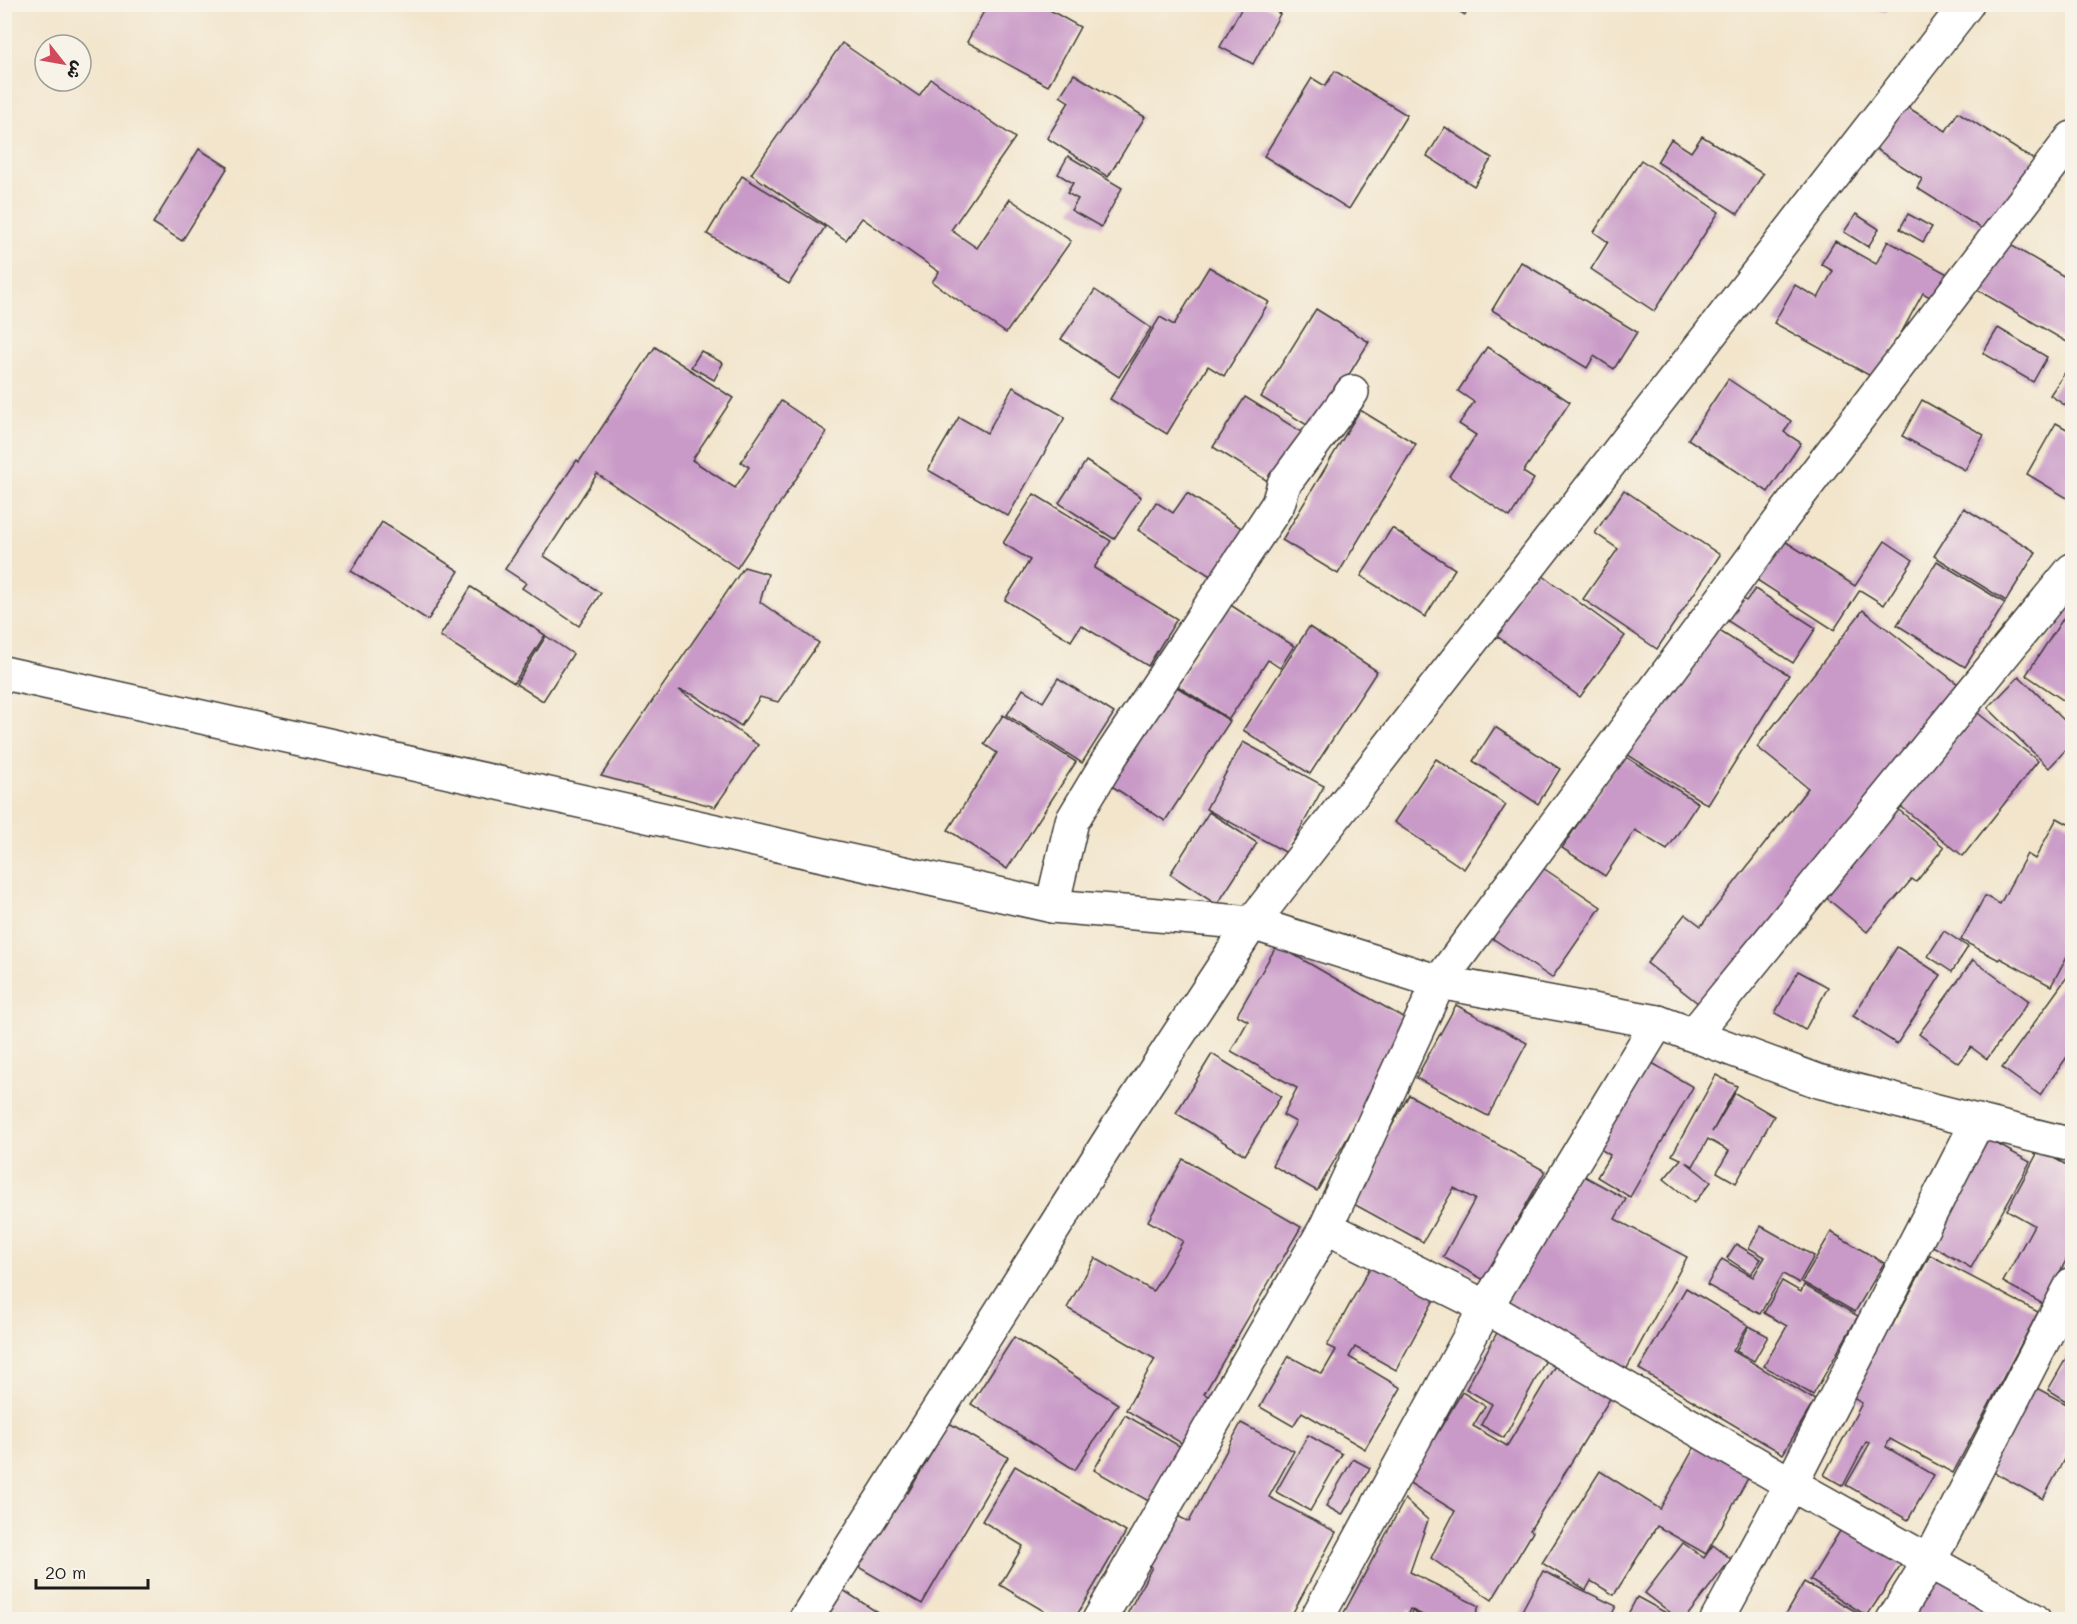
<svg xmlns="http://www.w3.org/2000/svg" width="2077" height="1624" viewBox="0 0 2077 1624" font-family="Mali,'Playpen Sans Arabic',sans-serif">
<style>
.building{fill:#c99ac8}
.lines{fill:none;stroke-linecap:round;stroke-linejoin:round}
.minor-casing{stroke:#3c3a36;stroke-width:36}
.minor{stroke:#fff;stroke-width:33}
</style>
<rect width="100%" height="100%" fill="#f7f3e8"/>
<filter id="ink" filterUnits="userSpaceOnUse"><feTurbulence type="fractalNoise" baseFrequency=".0167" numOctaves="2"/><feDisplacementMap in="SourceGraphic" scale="12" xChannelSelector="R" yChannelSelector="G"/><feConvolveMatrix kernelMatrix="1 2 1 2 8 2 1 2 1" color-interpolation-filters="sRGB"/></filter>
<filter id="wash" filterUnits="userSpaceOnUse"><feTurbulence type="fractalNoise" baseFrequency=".008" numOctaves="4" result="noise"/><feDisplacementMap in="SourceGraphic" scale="24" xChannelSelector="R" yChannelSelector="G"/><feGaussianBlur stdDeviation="1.35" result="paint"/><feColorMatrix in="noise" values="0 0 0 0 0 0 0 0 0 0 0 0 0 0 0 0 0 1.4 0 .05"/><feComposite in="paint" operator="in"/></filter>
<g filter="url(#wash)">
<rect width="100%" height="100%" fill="#f2e5cc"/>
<g id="blocks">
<g class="building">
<path d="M988,4H1039L1080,27L1048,86L967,42Z"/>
<path d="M1244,4H1263L1280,14L1253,64L1220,47Z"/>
<path d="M1448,4H1472L1465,15Z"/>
<path d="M1861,5H1887L1885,12Z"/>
<path d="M842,43L919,96L931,79L1015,138L951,230L977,248L1010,199L1071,241L1006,333L932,282L939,272L862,218L846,240L751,174Z"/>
<path d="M1335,71L1407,115L1349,209L1264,156L1312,78L1325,86Z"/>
<path d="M1074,74L1145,117L1108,177L1047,138L1069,102L1060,96Z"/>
<path d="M1904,105L1946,131L1958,112L2039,163L1993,236L1917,188L1922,179L1876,149Z"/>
<path d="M1445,127L1492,158L1474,186L1427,156Z"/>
<path d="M1702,136L1763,174L1738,214L1657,162L1671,139L1691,152Z"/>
<path d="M199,149L228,167L182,241L153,223Z"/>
<path d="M1068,156L1122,188L1101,227L1071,210L1078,199L1067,193L1073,183L1058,174Z"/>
<path d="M1641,160L1719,212L1654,311L1591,269L1608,242L1594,232Z"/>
<path d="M742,176L825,227L789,284L707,234Z"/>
<path d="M1856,214L1879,229L1868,247L1844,232Z"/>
<path d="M1908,214L1932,227L1923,242L1900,229Z"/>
<path d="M2002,240L2072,281V345L1974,288Z"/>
<path d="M1835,241L1876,264L1888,241L1951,276L1937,301L1923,293L1876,379L1774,323L1795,285L1818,298L1833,271L1821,264Z"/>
<path d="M1521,262L1637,332L1614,369L1594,356L1587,368L1492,310Z"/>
<path d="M1209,267L1269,302L1224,376L1208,366L1167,434L1110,399L1160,317L1174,325Z"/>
<path d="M1095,290L1151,328L1119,377L1061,339Z"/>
<path d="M1316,309L1369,342L1315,430L1261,397Z"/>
<path d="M1998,328L2047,357L2033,382L1983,353Z"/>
<path d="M655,347L733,398L692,460L735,488L749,467L741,462L781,401L827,432L737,568L597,474L544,556L601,593L579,626L522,588L526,583L505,569L577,460L579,462Z"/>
<path d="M1487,347L1570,402L1523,472L1534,479L1510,517L1449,476L1476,435L1459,424L1474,402L1458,391Z"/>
<path d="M701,351L723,363L714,380L691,367Z"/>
<path d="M2068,368L2072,371V410L2050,395Z"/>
<path d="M1728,379L1791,421L1784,432L1801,443L1768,492L1688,439Z"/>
<path d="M1013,387L1065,417L1008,516L928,470L959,417L987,433Z"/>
<path d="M1245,397L1305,434L1274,485L1213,447Z"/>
<path d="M1922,400L1984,435L1965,470L1902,436Z"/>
<path d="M1360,410L1416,444L1338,574L1282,540Z"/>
<path d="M2056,423L2072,432V501L2027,474Z"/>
<path d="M1086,461L1141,497L1114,539L1059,503Z"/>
<path d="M1624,490L1720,555L1657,649L1583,599L1618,549L1595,533Z"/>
<path d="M1187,493L1246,531L1215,579L1138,530L1156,502L1173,513Z"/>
<path d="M1034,494L1111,541L1094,568L1177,619L1148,666L1081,625L1071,641L1005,600L1030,560L1003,543Z"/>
<path d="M1964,508L2036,552L2006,601L1934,556Z"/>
<path d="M382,522L459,571L428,620L351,571Z"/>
<path d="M1392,528L1455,569L1425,617L1361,576Z"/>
<path d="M1783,540L1855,586L1885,541L1913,560L1884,605L1860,590L1834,630L1757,580Z"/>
<path d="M1937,561L2005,603L1965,667L1897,625Z"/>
<path d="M744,567L768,574L760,602L819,643L778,702L760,697L741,726L694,695L679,690L758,745L715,807L601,776Z"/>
<path d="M1535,570L1625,636L1580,697L1490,631Z"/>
<path d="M471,587L545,635L514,683L440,636Z"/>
<path d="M1755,589L1816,628L1793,663L1717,614L1731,591L1746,601Z"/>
<path d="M1229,604L1294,646L1280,668L1268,660L1229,719L1176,685Z"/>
<path d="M2072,605V706L2026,675Z"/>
<path d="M1863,610L1959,685L1708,1011L1647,963L1685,914L1701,926L1808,788L1757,747Z"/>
<path d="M1710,625L1789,675L1708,805L1628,755Z"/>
<path d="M1309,627L1377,671L1310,774L1243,730Z"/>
<path d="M546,636L573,654L543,701L516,684Z"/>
<path d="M2019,676L2072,728V743L2049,768L1988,708Z"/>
<path d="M1058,678L1114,713L1082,763L1007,715L1023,689L1043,702Z"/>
<path d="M1166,680L1230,721L1165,821L1101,779Z"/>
<path d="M1969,706L2038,761L1963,856L1894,801Z"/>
<path d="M1003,715L1076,762L1007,869L948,830L997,753L984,744Z"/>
<path d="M1495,727L1560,769L1538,804L1473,761Z"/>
<path d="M1243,742L1324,786L1287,853L1206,809Z"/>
<path d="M1623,755L1698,803L1667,850L1635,830L1605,876L1562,848Z"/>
<path d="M1436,759L1506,805L1464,869L1394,822Z"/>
<path d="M1894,806L1944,847L1916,882L1912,879L1867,932L1822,894Z"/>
<path d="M1209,812L1257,843L1217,905L1170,874Z"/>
<path d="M2057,818L2072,826V947L2051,986L2000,958L1999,960L1961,940L1985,896L2000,904L2027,854L2035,859Z"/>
<path d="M1534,862L1601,907L1552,978L1486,934Z"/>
<path d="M1944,931L1968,947L1952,972L1928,956Z"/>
<path d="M1277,945L1413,1023L1317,1191L1272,1165L1296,1122L1283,1115L1297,1088L1231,1051L1248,1021L1237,1015Z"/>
<path d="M1897,947L1941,975L1897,1044L1853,1016Z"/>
<path d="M1973,960L2029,1001L1987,1059L1971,1047L1958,1063L1919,1034Z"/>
<path d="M2072,970V1050L2040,1095L2002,1068Z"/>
<path d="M1798,971L1828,987L1805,1030L1775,1013Z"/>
<path d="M1456,1005L1527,1043L1488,1116L1416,1078Z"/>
<path d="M1212,1054L1281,1096L1245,1155L1176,1113Z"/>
<path d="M1647,1060L1693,1087L1630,1197L1597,1177L1610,1155L1597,1147Z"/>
<path d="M1716,1075L1737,1086L1712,1132L1735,1093L1774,1116L1736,1183L1717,1172L1729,1151L1708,1139L1693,1166L1686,1162L1711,1182L1694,1203L1664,1179L1681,1159L1672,1155Z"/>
<path d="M1409,1095L1545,1171L1484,1280L1443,1257L1475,1199L1454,1188L1423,1242L1350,1202Z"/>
<path d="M1988,1139L2030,1162L1971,1268L1929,1244Z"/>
<path d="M2039,1150L2072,1168V1249L2043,1304L2003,1282L2034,1225L2007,1210Z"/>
<path d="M1183,1159L1301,1227L1204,1394L1210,1397L1183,1444L1126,1410L1155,1359L1067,1308L1095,1258L1153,1291L1183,1241L1148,1221Z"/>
<path d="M1577,1172L1626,1199L1615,1219L1687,1257L1626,1370L1505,1304Z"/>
<path d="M1761,1226L1814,1256L1799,1283L1783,1274L1760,1314L1707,1285L1722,1259L1753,1277L1765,1257L1749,1248Z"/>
<path d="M1831,1232L1884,1263L1855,1312L1802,1282Z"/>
<path d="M1736,1244L1761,1259L1751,1274L1727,1258Z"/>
<path d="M1930,1255L2038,1312L1953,1473L1890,1439L1886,1447L1934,1475L1908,1520L1846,1485L1870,1443L1866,1442L1843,1486L1824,1475L1862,1403L1844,1393L1882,1321L1892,1326Z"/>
<path d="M1373,1262L1436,1296L1396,1370L1355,1347L1349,1357L1401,1388L1365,1449L1302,1412L1293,1426L1260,1407L1289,1356L1322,1374L1336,1350L1327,1346Z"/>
<path d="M1782,1281L1801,1292L1804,1285L1858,1316L1813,1395L1764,1366L1787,1326L1764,1313Z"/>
<path d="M1686,1288L1748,1325L1733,1351L1815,1400L1783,1454L1639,1369Z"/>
<path d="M1749,1326L1768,1336L1754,1361L1736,1351Z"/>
<path d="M1498,1331L1547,1358L1504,1438L1481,1425L1492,1404L1466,1389Z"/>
<path d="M1014,1337L1118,1404L1075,1470L971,1404Z"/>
<path d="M2072,1348V1405L2048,1390Z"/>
<path d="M1556,1364L1611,1397L1530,1530L1533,1532L1492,1600L1431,1558L1455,1511L1408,1482L1462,1392L1485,1406L1473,1426L1507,1446Z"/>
<path d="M2031,1385L2072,1407V1444L2043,1499L1986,1468Z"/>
<path d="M1125,1415L1183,1448L1152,1503L1094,1470Z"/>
<path d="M949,1423L1008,1457L922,1604L848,1561L892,1484L908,1493Z"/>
<path d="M1241,1423L1294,1451L1269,1497L1336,1532L1289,1620H1124L1152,1567L1143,1562L1170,1512L1189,1522Z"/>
<path d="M1308,1435L1342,1454L1310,1511L1276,1492Z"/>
<path d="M1698,1441L1752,1471L1706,1554L1657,1526L1614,1595L1591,1581L1586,1590L1542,1563L1600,1471L1660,1509Z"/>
<path d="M1353,1459L1370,1468L1342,1515L1326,1506Z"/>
<path d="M1015,1466L1126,1532L1074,1620H1059L1000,1585L1023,1546L982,1521Z"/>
<path d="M1405,1499L1428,1520L1410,1572L1479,1606L1473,1620H1433L1410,1609L1405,1620H1340Z"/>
<path d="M1843,1526L1902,1563L1867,1616L1810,1580Z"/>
<path d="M1683,1543L1704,1558L1713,1545L1731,1559L1684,1620H1680L1645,1593Z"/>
<path d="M1926,1570L2018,1620H1900Z"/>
<path d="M1543,1571L1616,1606L1609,1620H1517Z"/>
<path d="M1804,1582L1862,1615L1859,1620H1782Z"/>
<path d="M840,1588L889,1620H820Z"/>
<path d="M1637,1597L1679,1620H1625Z"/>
<path d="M1412,1611L1428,1620H1408Z"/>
</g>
</g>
</g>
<g filter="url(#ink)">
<use href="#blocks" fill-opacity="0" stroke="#3c3a36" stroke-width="1.5"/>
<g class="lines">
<g class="minor-casing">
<g id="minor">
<path d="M4,673L1052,906L1252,923L1439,982L1658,1022L1818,1081L2072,1145"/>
<path d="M1052,906L1072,821L1111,756L1278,504L1284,484L1352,392"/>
<path d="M1694,1034L2072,570"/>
<path d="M1326,1227L1486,1307L1791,1484L2034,1620"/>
<path d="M805,1620L1118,1127L1252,923L1967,4"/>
<path d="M1099,1620L1326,1227L1439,982L1797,498L2072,138"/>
<path d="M1316,1620L1486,1307L1658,1022"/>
<path d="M1717,1620L1791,1484L1978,1121"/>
<path d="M1893,1620L1929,1562L2072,1284"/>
</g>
</g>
<use href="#minor" class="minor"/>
</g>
</g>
<rect width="2077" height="1624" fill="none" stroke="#f7f3e8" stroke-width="24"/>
<g transform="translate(63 63) rotate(121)"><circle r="28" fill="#f7f3e8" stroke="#9f9d96" stroke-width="1.5"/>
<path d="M0-4.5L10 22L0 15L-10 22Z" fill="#d1495b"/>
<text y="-9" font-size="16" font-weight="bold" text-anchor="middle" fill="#1c1c1c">ش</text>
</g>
<path d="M36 1579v9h112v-9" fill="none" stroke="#1c1c1c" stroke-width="3"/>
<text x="45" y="1579" font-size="18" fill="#1c1c1c" stroke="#f7f3e8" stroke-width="4.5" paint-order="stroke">20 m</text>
</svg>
